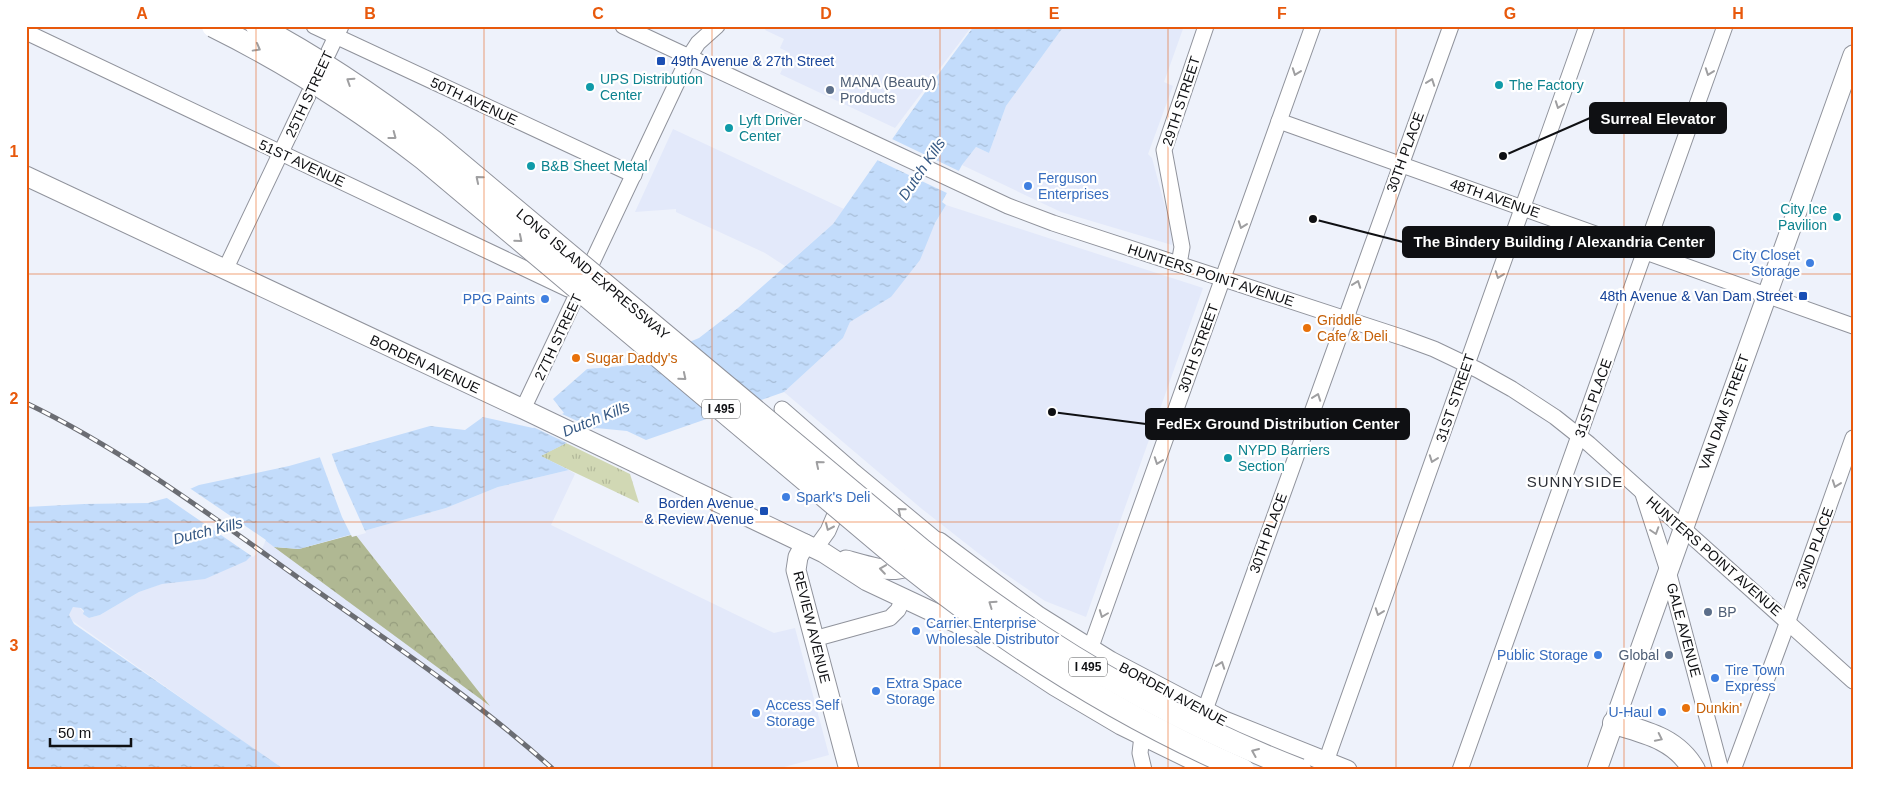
<svg xmlns="http://www.w3.org/2000/svg" width="1879" height="796" viewBox="0 0 1879 796" font-family="Helvetica,sans-serif">
<style>
.built{fill:#e3e9fa;fill-rule:evenodd}
.grass{fill:url(#grass-tufts)}
.forest{fill:url(#forest-crowns)}
.water{fill:url(#water-ripples)}
.pier{fill:#eef2fb}
.lines{fill:none;stroke-linecap:round;stroke-linejoin:round}
.minor-casing{stroke:#90939c;stroke-width:17}
.major-casing{stroke:#90939c;stroke-width:21}
.highway-casing{stroke:#90939c;stroke-width:24}
.minor{stroke:#fff;stroke-width:15}
.major{stroke:#fff;stroke-width:19}
.highway{stroke:#fff;stroke-width:22}
.rail-casing{stroke:#6b6d73;stroke-width:5}
.rail{stroke:#fff;stroke-width:3;stroke-dasharray:9;stroke-linecap:butt}
.highway-bridge-casing{stroke:#90939c;stroke-width:24;stroke-linecap:butt}
.highway-bridge{stroke:#fff;stroke-width:22}
.oneway{stroke:#9f9fa1}
.grid{fill:none;stroke:#e8590c;stroke-width:1;stroke-opacity:0.55}
.transit-dot{fill:#1a4fb4;stroke:#fff;stroke-width:2}
.culture-dot{fill:#0f9aa8;stroke:#fff;stroke-width:2}
.service-dot{fill:#5c6f8a;stroke:#fff;stroke-width:2}
.shop-dot{fill:#3f7fe0;stroke:#fff;stroke-width:2}
.food-dot{fill:#e8710a;stroke:#fff;stroke-width:2}
.labels{text-anchor:middle;stroke-width:4.5;stroke-linejoin:round;paint-order:stroke}
.shield{fill:#fff;stroke:#57585a;stroke-width:1}
.shield-label{font-size:12px;font-weight:bold;fill:#0f1013}
.transit-label{font-size:14px;fill:#164399;stroke:#fff;text-anchor:end}
.culture-label{font-size:14px;fill:#0d838f;stroke:#fff;text-anchor:start}
.service-label{font-size:14px;fill:#4e5e75;stroke:#fff;text-anchor:start}
.street-label{font-size:14px;fill:#0f1013;stroke:#fff}
.shop-label{font-size:14px;fill:#366cbe;stroke:#fff;text-anchor:start}
.food-label{font-size:14px;fill:#c56008;stroke:#fff;text-anchor:start}
.water-label{font-size:15px;font-style:italic;fill:#355883;stroke:#fff}
.neighbourhood-label{font-size:15px;letter-spacing:1px;fill:#2d3037;stroke:#fff}
.leader{fill:none;stroke:#0f1013;stroke-width:2}
.callout-dot{fill:#0f1013;stroke:#fff;stroke-width:2}
.callout{fill:#0f1013;stroke:#0f1013;stroke-width:2}
.callout-label{font-size:15px;text-anchor:middle;font-weight:bold;fill:#fff}
.neatline{fill:none;stroke:#e8590c;stroke-width:2}
.grid-label{font-size:16px;text-anchor:middle;font-weight:bold;fill:#e8590c}
</style>
<defs>
<pattern id="grass-tufts" width="24" height="20" patternUnits="userSpaceOnUse" patternTransform="scale(1.25)"><rect width="24" height="20" fill="#d1d8b4"/><path d="M3 7l-1-3M5 7V3M7 7l1-3M15 17l-1-3M17 17v-4M19 17l1-3" fill="none" stroke="#b2b89a"/></pattern>
<pattern id="forest-crowns" width="20" height="18" patternUnits="userSpaceOnUse" patternTransform="scale(1.25)"><rect width="20" height="18" fill="#b0b893"/><path d="M2 6a3 3 0 1 1 6 0M12 15a3 3 0 1 1 6 0" fill="none" stroke="#969d7e"/></pattern>
<pattern id="water-ripples" width="26" height="14" patternUnits="userSpaceOnUse" patternTransform="scale(1.25)"><rect width="26" height="14" fill="#c3dcfb"/><path d="M2 4q2-2 4 0t4 0M15 11q2-2 4 0t4 0" fill="none" stroke="#a6bcd6"/></pattern>
</defs>
<rect width="100%" height="100%" fill="#eef2fb"/>
<g class="built">
<path d="M767,26H972L895,128L780,74L790,53L780,48L784,39L765,30Z"/>
<path d="M1064,26H1184L1164,82L1173,86L1148,154L1152,158L1171,229L1172,245L1061,212L962,165L976,147L989,153L1006,106Z"/>
<path d="M673,129L844,209L833,224L785,266L765,253L676,212V209L635,212Z"/>
<path d="M946,205L1203,288L1086,617L1045,601L1001,571L922,509L784,392L843,338L850,322L891,297Z"/>
<path d="M569,470L575,474L551,525L774,633L795,628L829,755L773,770H283L70,619L69,615L73,607H79L89,618L100,615L139,592L161,584L266,541L274,547L299,549L446,508L498,487ZM357,538H358L430,628L387,587Z"/>
</g>
<path class="grass" d="M566,443L630,474L639,503L540,456Z"/>
<path class="forest" d="M355,534L490,706L274,547L299,549Z"/>
<path class="water" d="M974,26H1064L1006,106L989,153L976,147L962,165L942,202L946,205L935,223L920,260L891,297L850,322L843,338L784,392L646,440L627,431L596,428L541,456L569,470L498,487L446,508L299,549L274,547L266,541L246,561L205,579L162,584L139,592L100,615L89,618L83,614L84,611L81,608L73,607L69,615L74,624L285,770H26V507L84,504L148,503L174,496L199,485L289,466L430,426L465,430L483,417L533,428L564,413L553,399L587,369L623,366L641,362L699,338L738,308L833,224L923,95Z"/>
<g class="pier">
<path d="M890,138L961,172L949,194L875,159Z"/>
<path d="M562,414L599,431L569,444L533,427Z"/>
<path d="M331,452L338,471L366,533L352,537L342,517L319,455Z"/>
<path d="M188,487L266,540L262,549L253,557L164,496L175,495Z"/>
</g>
<g class="lines">
<g class="minor-casing">
<g id="minor">
<path d="M314,26L634,175"/>
<path d="M623,26L1008,206L1053,223L1404,338L1434,349L1478,370L1512,389L1555,417L1589,444L1853,681"/>
<path d="M26,32L568,289"/>
<path d="M1279,121L1853,326"/>
<path d="M1179,264L1182,247L1164,150L1206,26"/>
<path d="M225,270L341,26"/>
<path d="M523,409L689,57L698,43L717,26"/>
<path d="M782,409L852,470L939,542"/>
<path d="M1643,494L1668,571L1721,770"/>
<path d="M815,549L828,531L841,500"/>
<path d="M814,639L890,618L898,610L904,597"/>
<path d="M1087,658L1313,26"/>
<path d="M1201,721L1451,26"/>
<path d="M1142,736L1140,753L1144,770"/>
<path d="M1323,770L1587,26"/>
<path d="M1460,770L1725,26"/>
<path d="M1733,770L1783,635L1853,438"/>
</g>
</g>
<g class="major-casing">
<g id="major">
<path d="M26,176L523,409L824,553L867,581L967,628L1055,686L1121,725L1213,770"/>
<path d="M805,544L798,557L796,570L849,770"/>
<path d="M846,560C889,572 907,579 939,542L1038,616L1110,661L1222,720L1347,770"/>
<path d="M1597,770L1853,55"/>
</g>
</g>
<g class="highway-casing">
<path id="highway" d="M1614,723C1645,732 1677,739 1694,770"/>
</g>
<use href="#minor" class="minor"/>
<use href="#major" class="major"/>
<use href="#highway" class="highway"/>
<g class="rail-casing">
<path id="rail" d="M26,403C122,449 213,517 300,579C387,640 475,699 554,770"/>
</g>
<use href="#rail" class="rail"/>
<g class="highway-bridge-casing">
<g id="highway-bridge">
<path d="M213,26C288,63 358,108 424,159L897,557C1004,643 1118,716 1243,770"/>
<path d="M257,26C320,59 378,99 434,142L923,551C1038,642 1163,717 1300,770"/>
</g>
</g>
<use href="#highway-bridge" class="highway-bridge"/>
</g>
<defs><path id="oneway-chevron" d="M-2-3.5L2.5 0L-2 3.5" fill="none" stroke-width="1.6" stroke-linecap="round" stroke-linejoin="round" transform="scale(1.25)"/></defs>
<g class="oneway">
<use href="#oneway-chevron" transform="translate(257 48) rotate(29)"/>
<use href="#oneway-chevron" transform="translate(1296 72) rotate(110)"/>
<use href="#oneway-chevron" transform="translate(1709 72) rotate(110)"/>
<use href="#oneway-chevron" transform="translate(350 81) rotate(-147)"/>
<use href="#oneway-chevron" transform="translate(1431 82) rotate(-70)"/>
<use href="#oneway-chevron" transform="translate(1559 105) rotate(110)"/>
<use href="#oneway-chevron" transform="translate(393 136) rotate(37)"/>
<use href="#oneway-chevron" transform="translate(479 179) rotate(-140)"/>
<use href="#oneway-chevron" transform="translate(1242 225) rotate(110)"/>
<use href="#oneway-chevron" transform="translate(519 239) rotate(40)"/>
<use href="#oneway-chevron" transform="translate(1499 275) rotate(110)"/>
<use href="#oneway-chevron" transform="translate(1357 284) rotate(-70)"/>
<use href="#oneway-chevron" transform="translate(683 377) rotate(40)"/>
<use href="#oneway-chevron" transform="translate(1317 397) rotate(-70)"/>
<use href="#oneway-chevron" transform="translate(1433 459) rotate(110)"/>
<use href="#oneway-chevron" transform="translate(1158 461) rotate(110)"/>
<use href="#oneway-chevron" transform="translate(819 464) rotate(-140)"/>
<use href="#oneway-chevron" transform="translate(1836 484) rotate(110)"/>
<use href="#oneway-chevron" transform="translate(901 511) rotate(-141)"/>
<use href="#oneway-chevron" transform="translate(829 527) rotate(114)"/>
<use href="#oneway-chevron" transform="translate(1655 531) rotate(72)"/>
<use href="#oneway-chevron" transform="translate(883 569) rotate(-172)"/>
<use href="#oneway-chevron" transform="translate(992 604) rotate(-145)"/>
<use href="#oneway-chevron" transform="translate(1379 612) rotate(110)"/>
<use href="#oneway-chevron" transform="translate(1103 614) rotate(111)"/>
<use href="#oneway-chevron" transform="translate(1221 665) rotate(-70)"/>
<use href="#oneway-chevron" transform="translate(1659 738) rotate(26)"/>
<use href="#oneway-chevron" transform="translate(1255 752) rotate(-157)"/>
</g>
<path class="grid" d="M256,26V770M484,26V770M712,26V770M940,26V770M1168,26V770M1396,26V770M1624,26V770M26,274H1853M26,522H1853"/>
<g class="transit-dot">
<rect x="656" y="56" width="10" height="10" rx="2.5"/>
<rect x="1798" y="291" width="10" height="10" rx="2.5"/>
<rect x="759" y="506" width="10" height="10" rx="2.5"/>
</g>
<g class="culture-dot">
<circle cx="1499" cy="85" r="5"/>
<circle cx="590" cy="87" r="5"/>
<circle cx="729" cy="128" r="5"/>
<circle cx="531" cy="166" r="5"/>
<circle cx="1837" cy="217" r="5"/>
<circle cx="1228" cy="458" r="5"/>
</g>
<g class="service-dot">
<circle cx="830" cy="90" r="5"/>
<circle cx="1708" cy="612" r="5"/>
<circle cx="1669" cy="655" r="5"/>
</g>
<g class="shop-dot">
<circle cx="1028" cy="186" r="5"/>
<circle cx="1810" cy="263" r="5"/>
<circle cx="545" cy="299" r="5"/>
<circle cx="786" cy="497" r="5"/>
<circle cx="916" cy="631" r="5"/>
<circle cx="1598" cy="655" r="5"/>
<circle cx="1715" cy="678" r="5"/>
<circle cx="876" cy="691" r="5"/>
<circle cx="1662" cy="712" r="5"/>
<circle cx="756" cy="713" r="5"/>
</g>
<g class="food-dot">
<circle cx="1307" cy="328" r="5"/>
<circle cx="576" cy="358" r="5"/>
<circle cx="1686" cy="708" r="5"/>
</g>
<g class="labels">
<g class="shield">
<rect x="702" y="399.5" width="38" height="19" rx="4"/>
<rect x="1069" y="657.5" width="38" height="19" rx="4"/>
</g>
<g class="shield-label">
<text x="721" y="413">I 495</text>
<text x="1088" y="671">I 495</text>
</g>
<g class="transit-label">
<text x="671" y="66" text-anchor="start">49th Avenue &amp; 27th Street</text>
<text x="1793" y="301">48th Avenue &amp; Van Dam Street</text>
<text x="754" y="508">Borden Avenue<tspan x="754" dy="16">&amp; Review Avenue</tspan></text>
</g>
<g class="culture-label">
<text x="600" y="84">UPS Distribution<tspan x="600" dy="16">Center</tspan></text>
<text x="1509" y="90">The Factory</text>
<text x="739" y="125">Lyft Driver<tspan x="739" dy="16">Center</tspan></text>
<text x="541" y="171">B&amp;B Sheet Metal</text>
<text x="1827" y="214" text-anchor="end">City Ice<tspan x="1827" dy="16">Pavilion</tspan></text>
<text x="1238" y="455">NYPD Barriers<tspan x="1238" dy="16">Section</tspan></text>
</g>
<g class="service-label">
<text x="840" y="87">MANA (Beauty)<tspan x="840" dy="16">Products</tspan></text>
<text x="1718" y="617">BP</text>
<text x="1659" y="660" text-anchor="end">Global</text>
</g>
<g class="street-label">
<text transform="translate(309 94) rotate(-65)" y="5">25TH STREET</text>
<text transform="translate(474 101) rotate(25)" y="5">50TH AVENUE</text>
<text transform="translate(1181 101) rotate(-72)" y="5">29TH STREET</text>
<text transform="translate(1405 152) rotate(-70)" y="5">30TH PLACE</text>
<text transform="translate(302 163) rotate(25)" y="5">51ST AVENUE</text>
<text transform="translate(1495 198) rotate(19)" y="5">48TH AVENUE</text>
<text transform="translate(593 274) rotate(40)" y="5">LONG ISLAND EXPRESSWAY</text>
<text transform="translate(1211 275) rotate(18)" y="5">HUNTERS POINT AVENUE</text>
<text transform="translate(558 337) rotate(-65)" y="5">27TH STREET</text>
<text transform="translate(1198 348) rotate(-70)" y="5">30TH STREET</text>
<text transform="translate(425 364) rotate(25)" y="5">BORDEN AVENUE</text>
<text transform="translate(1455 398) rotate(-71)" y="5">31ST STREET</text>
<text transform="translate(1593 398) rotate(-70)" y="5">31ST PLACE</text>
<text transform="translate(1724 412) rotate(-70)" y="5">VAN DAM STREET</text>
<text transform="translate(1268 533) rotate(-70)" y="5">30TH PLACE</text>
<text transform="translate(1814 548) rotate(-70)" y="5">32ND PLACE</text>
<text transform="translate(1714 556) rotate(41)" y="5">HUNTERS POINT AVENUE</text>
<text transform="translate(812 627) rotate(76)" y="5">REVIEW AVENUE</text>
<text transform="translate(1684 630) rotate(75)" y="5">GALE AVENUE</text>
<text transform="translate(1173 694) rotate(28)" y="5">BORDEN AVENUE</text>
</g>
<g class="shop-label">
<text x="1038" y="183">Ferguson<tspan x="1038" dy="16">Enterprises</tspan></text>
<text x="1800" y="260" text-anchor="end">City Closet<tspan x="1800" dy="16">Storage</tspan></text>
<text x="535" y="304" text-anchor="end">PPG Paints</text>
<text x="796" y="502">Spark's Deli</text>
<text x="926" y="628">Carrier Enterprise<tspan x="926" dy="16">Wholesale Distributor</tspan></text>
<text x="1588" y="660" text-anchor="end">Public Storage</text>
<text x="1725" y="675">Tire Town<tspan x="1725" dy="16">Express</tspan></text>
<text x="886" y="688">Extra Space<tspan x="886" dy="16">Storage</tspan></text>
<text x="766" y="710">Access Self<tspan x="766" dy="16">Storage</tspan></text>
<text x="1652" y="717" text-anchor="end">U-Haul</text>
</g>
<g class="food-label">
<text x="1317" y="325">Griddle<tspan x="1317" dy="16">Cafe &amp; Deli</tspan></text>
<text x="586" y="363">Sugar Daddy's</text>
<text x="1696" y="713">Dunkin'</text>
</g>
<g class="water-label">
<text transform="translate(922 169) rotate(-56)" y="5">Dutch Kills</text>
<text transform="translate(596 419) rotate(-22)" y="5">Dutch Kills</text>
<text transform="translate(208 531) rotate(-14)" y="5">Dutch Kills</text>
</g>
<g class="neighbourhood-label">
<text x="1575" y="487">SUNNYSIDE</text>
</g>
</g>
<path class="leader" d="M1503 156L1590 118M1313 219L1403 242M1052 412L1146 424"/>
<g class="callout-dot">
<circle cx="1503" cy="156" r="5"/>
<circle cx="1313" cy="219" r="5"/>
<circle cx="1052" cy="412" r="5"/>
</g>
<g class="callout">
<rect x="1590" y="103" width="136" height="30" rx="5"/>
<rect x="1403" y="227" width="311" height="30" rx="5"/>
<rect x="1146" y="409" width="263" height="30" rx="5"/>
</g>
<g class="callout-label">
<text x="1658" y="124">Surreal Elevator</text>
<text x="1559" y="247">The Bindery Building / Alexandria Center</text>
<text x="1278" y="429">FedEx Ground Distribution Center</text>
</g>
<rect width="1879" height="796" fill="none" stroke="#ffffff" stroke-width="55"/>
<path d="M50 738v8h81v-8" fill="none" stroke="#0f1013" stroke-width="2.5"/>
<text x="58" y="738" font-size="15" fill="#0f1013" stroke="#ffffff" stroke-width="4" paint-order="stroke">50 m</text>
<rect x="28" y="28" width="1824" height="740" class="neatline"/>
<g class="grid-label">
<text x="142" y="19">A</text>
<text x="370" y="19">B</text>
<text x="598" y="19">C</text>
<text x="826" y="19">D</text>
<text x="1054" y="19">E</text>
<text x="1282" y="19">F</text>
<text x="1510" y="19">G</text>
<text x="1738" y="19">H</text>
<text x="14" y="157">1</text>
<text x="14" y="404">2</text>
<text x="14" y="651">3</text>
</g>
</svg>
